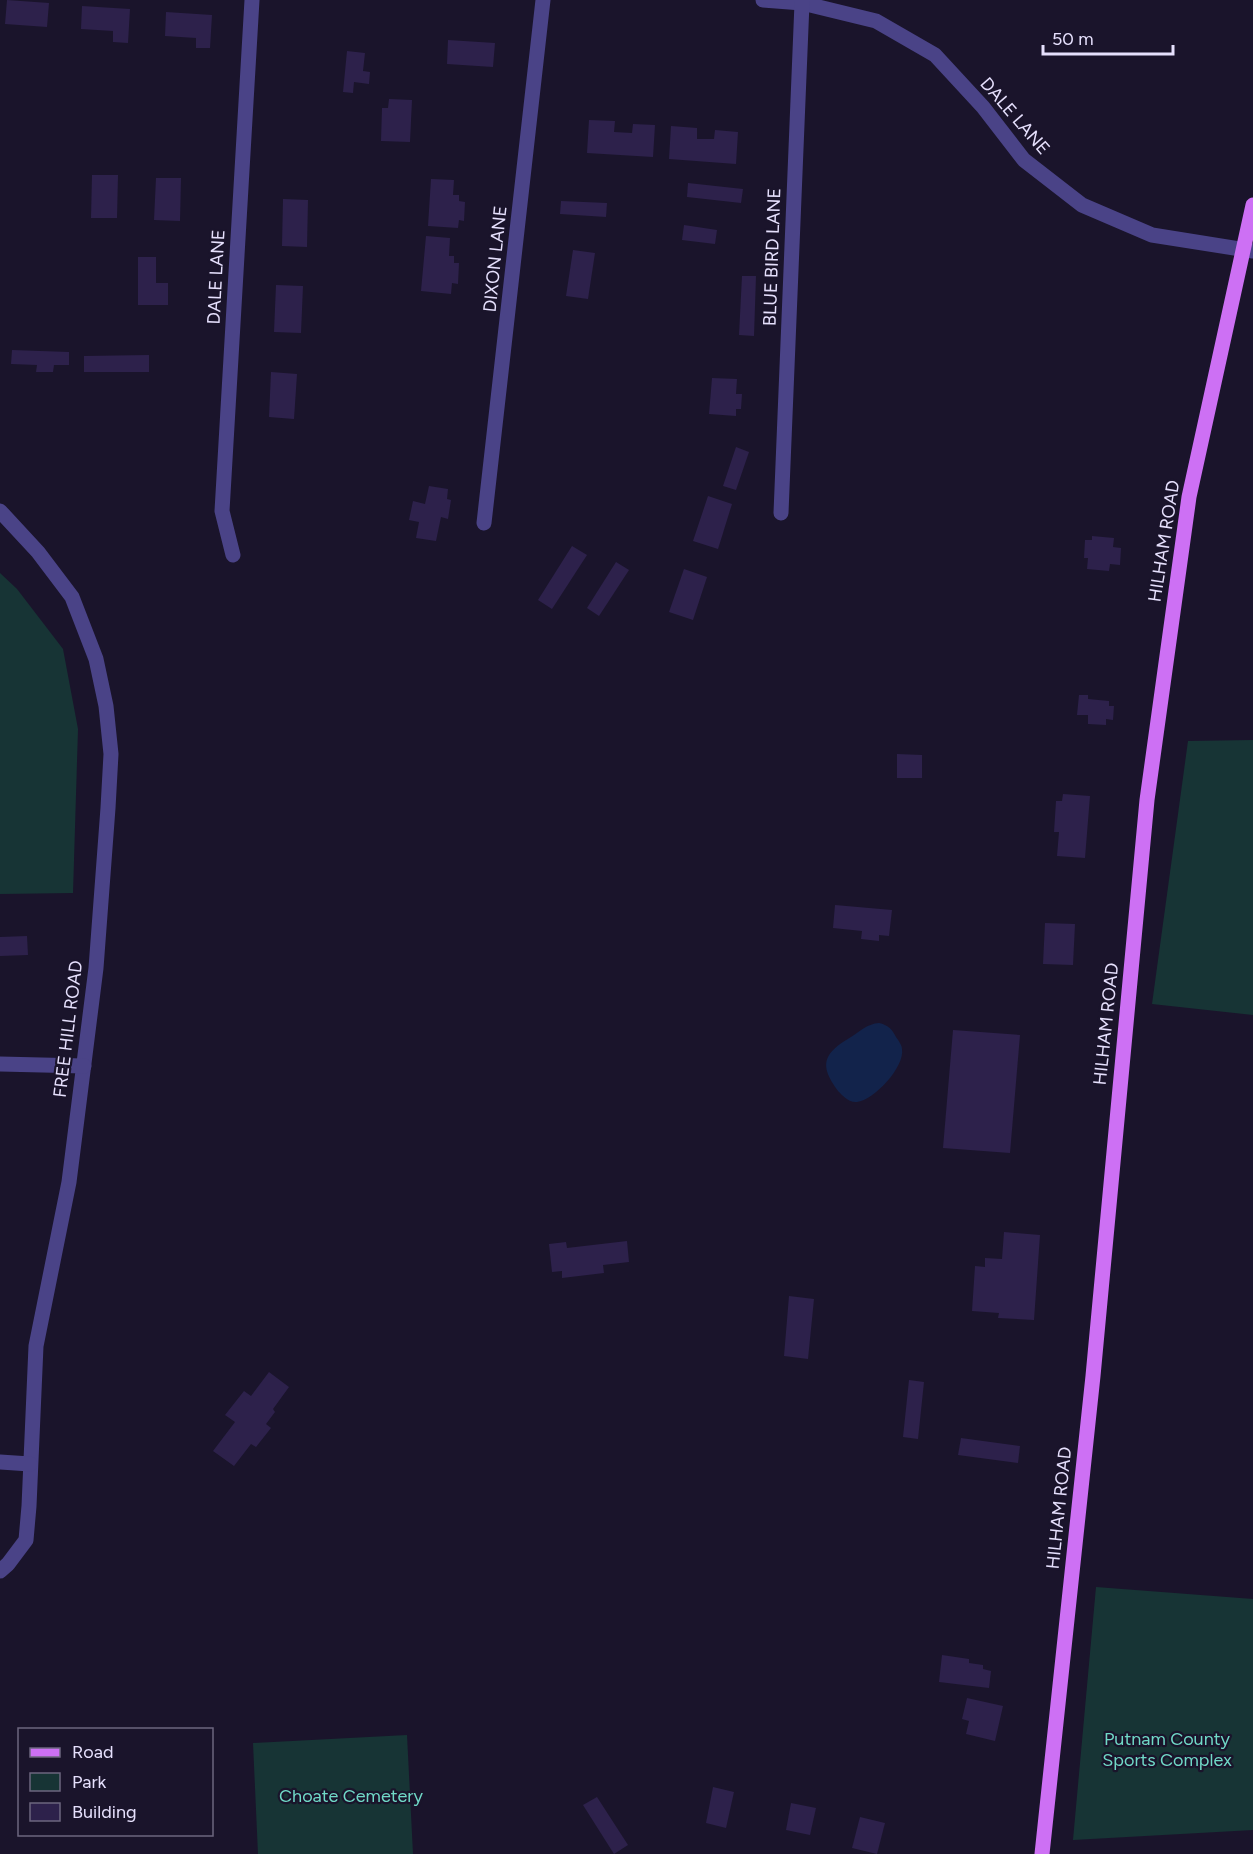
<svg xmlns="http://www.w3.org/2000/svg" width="1253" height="1854" viewBox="0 0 1253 1854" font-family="Figtree,sans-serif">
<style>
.green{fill:#173435}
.water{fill:#12234b}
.building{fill:#2d214b}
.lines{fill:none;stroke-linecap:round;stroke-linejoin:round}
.minor{stroke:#4a4387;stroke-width:15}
.major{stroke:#cd70f4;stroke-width:15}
.labels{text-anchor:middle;stroke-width:4.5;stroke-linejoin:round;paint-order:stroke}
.street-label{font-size:18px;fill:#e6e0fd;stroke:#1a142b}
.park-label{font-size:18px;fill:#70d9c7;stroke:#1a142b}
</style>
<rect width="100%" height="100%" fill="#1a142b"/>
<g class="green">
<path d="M0,573L17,589L63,649L78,729L73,893L0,894Z"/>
<path d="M1253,740V1015L1152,1004L1188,741Z"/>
<path d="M1096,1587L1253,1599V1830L1073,1840Z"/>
<path d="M407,1735L413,1854H258L253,1743Z"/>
</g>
<path class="water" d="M879,1023C888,1025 892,1029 896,1037C898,1040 902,1045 902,1049C905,1067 874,1100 857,1102C849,1103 843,1096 838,1091C818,1064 824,1053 851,1037C862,1030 867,1024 879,1023Z"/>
<g class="building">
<path d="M7,0L49,3L47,27L5,24Z"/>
<path d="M82,6L130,9L128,43L113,42V31L81,29Z"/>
<path d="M166,12L212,15L210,48H196V38L165,36Z"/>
<path d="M448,40L495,43L493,67L447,64Z"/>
<path d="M347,51L365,53L363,71L370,72L369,84L354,82L353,93L343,92Z"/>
<path d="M389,99L412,100L410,142L381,141L382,108H388Z"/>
<path d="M589,120L615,121L614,132L632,133L633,124L655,125L653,157L587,153Z"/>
<path d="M671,126L697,128V139H714L715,130L738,132L736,164L669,159Z"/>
<path d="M92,175H118L117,218H91Z"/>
<path d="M156,178H181L180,221L154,220Z"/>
<path d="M431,179L454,180L453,195H459V201L465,202L464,221L459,220L458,228L428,226Z"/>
<path d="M688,183L743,189L741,203L687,197Z"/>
<path d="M283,199L308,200L307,247L282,246Z"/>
<path d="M561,201L607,203L606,217L560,214Z"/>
<path d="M684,225L717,230L715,244L682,240Z"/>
<path d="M426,236L450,238L449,256H454V263H459L458,284L452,283L451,294L421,291Z"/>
<path d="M573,250L595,253L588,299L566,296Z"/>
<path d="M138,257H156V283H168V305H138Z"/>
<path d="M742,276H756L754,336L739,335Z"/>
<path d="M276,285L303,286L301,333L274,332Z"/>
<path d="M12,350L69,352V365H54L53,372H36L37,365L11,364Z"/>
<path d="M149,355V372H84V356Z"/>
<path d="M271,372L297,374L294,419L269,417Z"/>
<path d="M712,378L737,379L736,394H742L741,409H736V416L709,414Z"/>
<path d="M736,447L749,452L736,490L723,486Z"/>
<path d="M429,486L448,489L447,499L451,500L448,519L441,517L436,541L416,538L419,522L409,520L413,501L425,504Z"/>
<path d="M708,496L732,504L718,549L693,541Z"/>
<path d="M1092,536L1114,538L1113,547L1121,548L1120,565L1110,564L1109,571L1087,569L1088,558H1084L1085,540H1092Z"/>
<path d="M572,546L587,555L552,609L538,600Z"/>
<path d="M616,562L629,570L599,616L587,608Z"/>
<path d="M684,569L707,577L693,620L669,612Z"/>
<path d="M1079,695H1088V699L1109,701V706H1114L1113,720L1106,719V725L1088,724V715H1077Z"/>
<path d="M897,754L922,755V778H897Z"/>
<path d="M1063,794L1090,796L1085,858L1057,856L1059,832H1054L1056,801H1062Z"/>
<path d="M835,905L892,910L889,936L879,935V941L861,939L862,931L833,928Z"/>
<path d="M1045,923L1075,924L1073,965L1043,964Z"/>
<path d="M27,936L28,955L0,956V937Z"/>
<path d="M953,1030L1020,1035L1010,1153L943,1148Z"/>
<path d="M1004,1232L1040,1235L1034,1320L998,1318L999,1313L972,1311L975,1266L985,1267V1258L1002,1259Z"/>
<path d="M627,1241L629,1262L603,1265L604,1273L562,1278V1271L552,1272L549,1244L566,1242L567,1248Z"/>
<path d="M789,1296L814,1299L808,1359L784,1356Z"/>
<path d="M269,1372L289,1387L273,1409L275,1412L266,1424L271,1428L256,1447L251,1444L234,1466L213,1451L235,1422L225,1415L244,1391L251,1396Z"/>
<path d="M909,1380L924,1382L918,1439L903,1437Z"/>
<path d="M961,1438L1020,1446L1018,1463L958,1455Z"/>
<path d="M942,1655L969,1659V1663L983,1665V1669L991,1671L989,1688L939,1682Z"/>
<path d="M967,1698L1003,1706L995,1741L966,1734L969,1721L962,1719Z"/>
<path d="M713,1787L734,1792L726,1828L706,1823Z"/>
<path d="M597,1797L628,1845L614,1854L583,1805Z"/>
<path d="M791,1803L816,1808L810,1835L786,1830Z"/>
<path d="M860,1817L885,1823L877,1854L852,1848Z"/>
</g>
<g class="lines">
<g class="minor">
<path d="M763,0L802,3L876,21L935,55L983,107L1024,160L1082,205L1152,235L1253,251"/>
<path d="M0,511L38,552L72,597L96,659L106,706L111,754L108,808L96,968L69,1182L36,1346L29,1506L26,1540L8,1564L0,1571"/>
<path d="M781,513L802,3"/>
<path d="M484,523L543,0"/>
<path d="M233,555L222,511L252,0"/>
<path d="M0,1064L84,1066"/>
<path d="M0,1462L30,1464"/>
</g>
<path class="major" d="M1042,1854L1093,1376L1147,800L1189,497L1253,205"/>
</g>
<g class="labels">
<g class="street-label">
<text transform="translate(1015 116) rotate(49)" y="6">DALE LANE</text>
<text transform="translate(772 257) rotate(-88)" y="6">BLUE BIRD LANE</text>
<text transform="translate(495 259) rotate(-84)" y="6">DIXON LANE</text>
<text transform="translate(216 277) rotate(-87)" y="6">DALE LANE</text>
<text transform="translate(1164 541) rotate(-81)" y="6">HILHAM ROAD</text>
<text transform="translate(1106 1024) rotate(-84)" y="6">HILHAM ROAD</text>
<text transform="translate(68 1029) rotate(-83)" y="6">FREE HILL ROAD</text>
<text transform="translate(1059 1508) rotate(-84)" y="6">HILHAM ROAD</text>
</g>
<g class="park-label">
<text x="1167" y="1745">Putnam County<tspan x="1167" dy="21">Sports Complex</tspan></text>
<text x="351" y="1802">Choate Cemetery</text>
</g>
</g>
<rect x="18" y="1728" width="195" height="108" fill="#1a142b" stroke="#6c667f" stroke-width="1.5"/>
<rect x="30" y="1748" width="30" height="9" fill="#cd70f4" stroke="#6c667f" stroke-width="1.5"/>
<text x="72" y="1758" font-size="18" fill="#e6e0fd">Road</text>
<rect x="30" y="1773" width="30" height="18" fill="#173435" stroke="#6c667f" stroke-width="1.5"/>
<text x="72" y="1788" font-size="18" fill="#e6e0fd">Park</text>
<rect x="30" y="1803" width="30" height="18" fill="#2d214b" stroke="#6c667f" stroke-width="1.5"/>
<text x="72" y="1818" font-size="18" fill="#e6e0fd">Building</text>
<path d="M1043 45v9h130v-9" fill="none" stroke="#e6e0fd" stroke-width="3"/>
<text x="1052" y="45" font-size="18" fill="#e6e0fd" stroke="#1a142b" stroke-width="4.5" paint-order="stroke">50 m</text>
</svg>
